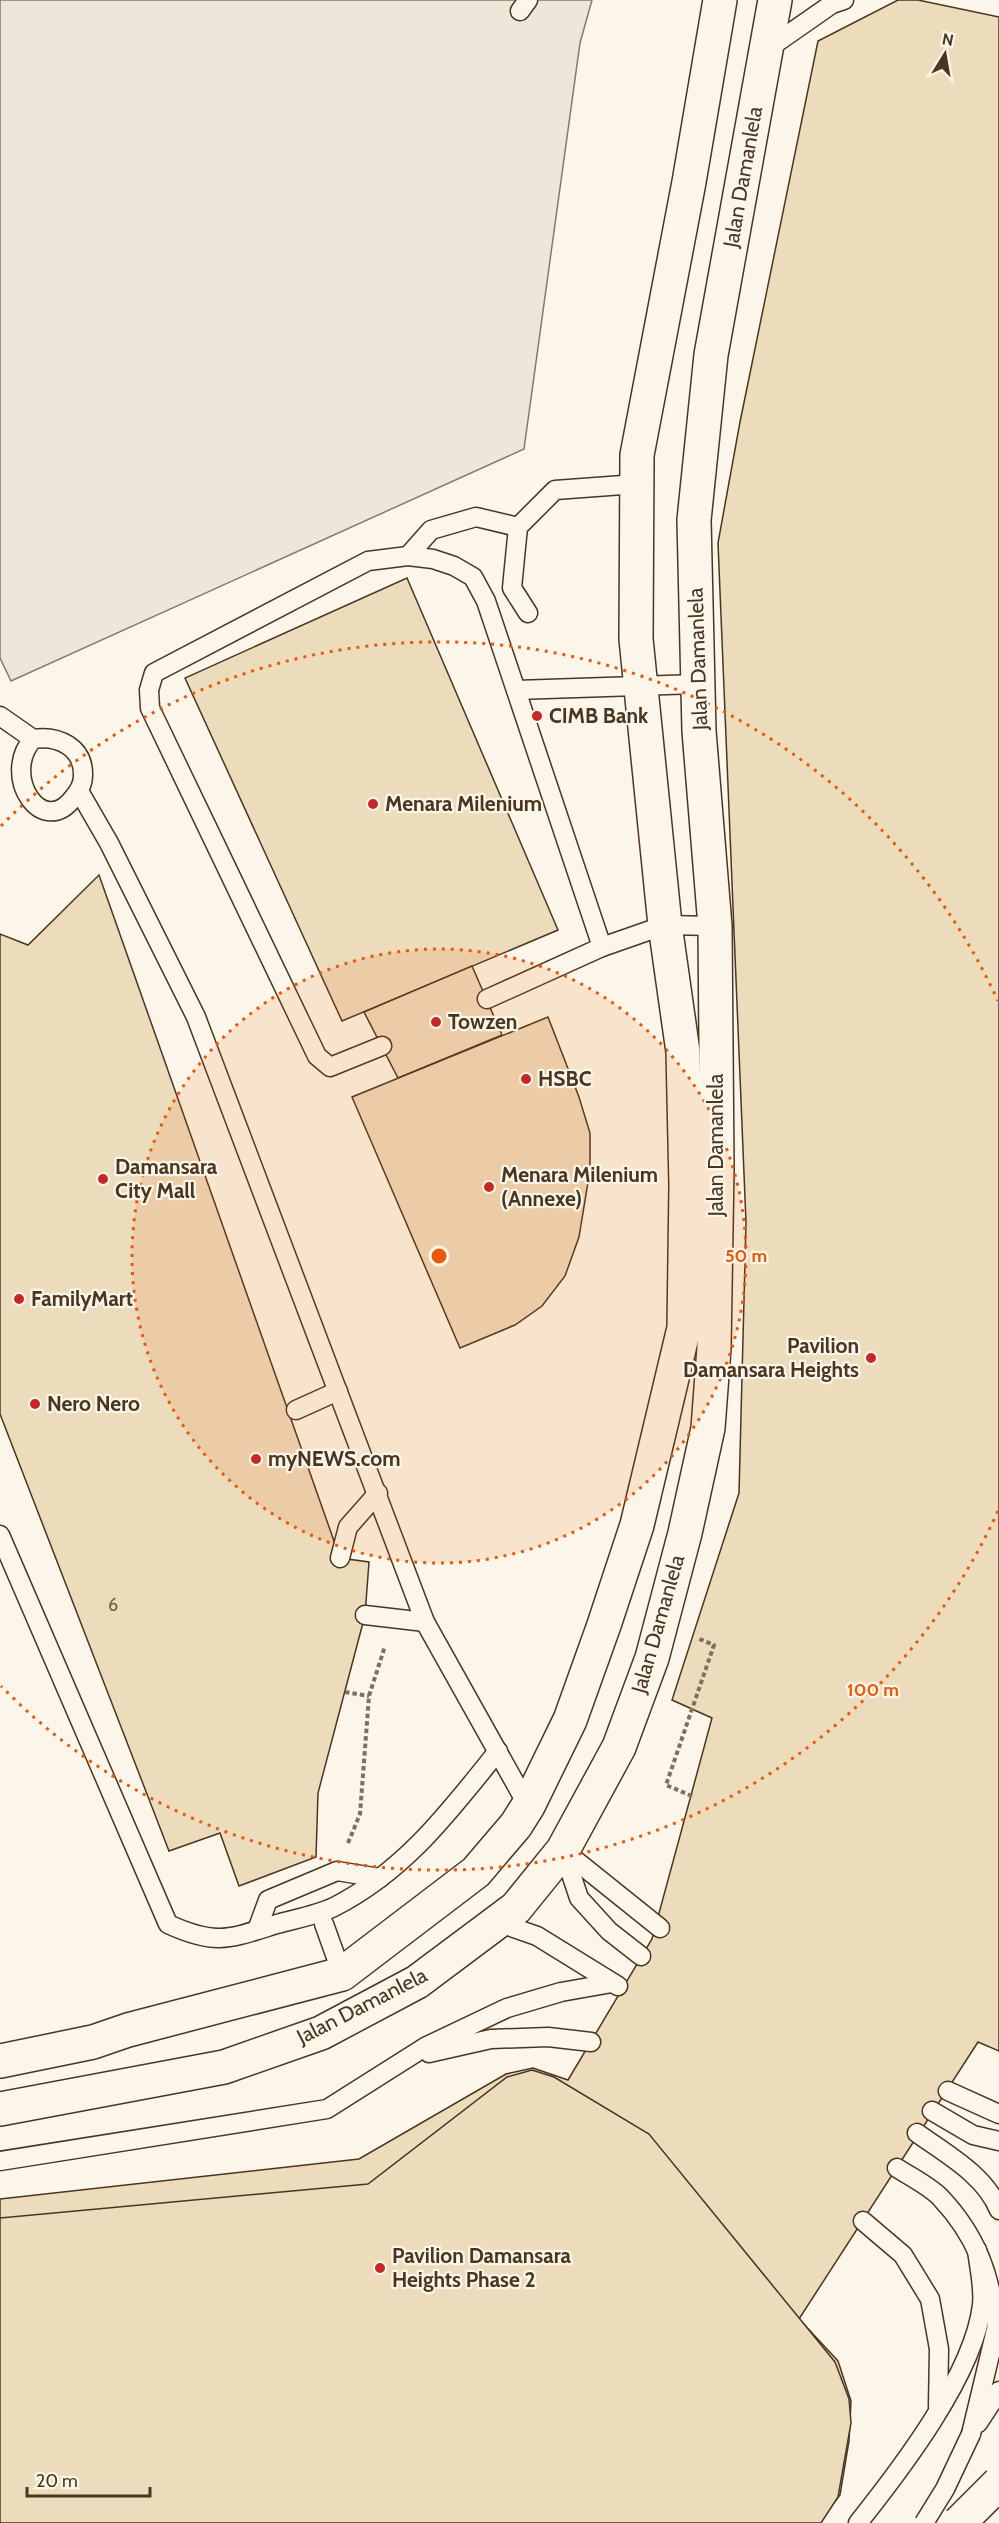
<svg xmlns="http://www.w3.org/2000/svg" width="999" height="2523" viewBox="0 0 999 2523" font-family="Cabin,sans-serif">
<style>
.parking{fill:#ede7d9;stroke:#887966;stroke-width:1.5}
.building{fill:#ecdcbc;stroke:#4a3520;stroke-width:1.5}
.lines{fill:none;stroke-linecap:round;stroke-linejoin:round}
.lane-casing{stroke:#4a3520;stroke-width:21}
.street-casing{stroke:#4a3520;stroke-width:36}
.path{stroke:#7f6f5c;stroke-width:4;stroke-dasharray:4.5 3;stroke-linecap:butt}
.lane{stroke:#fbf6e9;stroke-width:18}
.street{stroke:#fbf6e9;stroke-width:33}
.lane-bridge-casing{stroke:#4a3520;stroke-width:21;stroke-linecap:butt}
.highway-bridge-casing{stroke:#4a3520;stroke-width:36;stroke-linecap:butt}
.lane-bridge{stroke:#fbf6e9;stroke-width:18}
.highway-bridge{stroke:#fbf6e9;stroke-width:33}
.ring{fill:none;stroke:#e8590c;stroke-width:3;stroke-dasharray:3 6}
.poi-dot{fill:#c62828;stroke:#fbf6e9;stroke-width:2}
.labels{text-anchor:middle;stroke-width:4.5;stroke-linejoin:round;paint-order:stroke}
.number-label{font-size:18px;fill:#725f47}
.street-label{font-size:21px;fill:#4a3520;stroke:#fbf6e9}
.poi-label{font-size:21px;font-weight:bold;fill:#4a3520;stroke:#fbf6e9;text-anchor:start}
.centre{fill:#e8590c;stroke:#fbf6e9;stroke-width:3}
.ring-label{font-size:18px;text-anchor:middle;font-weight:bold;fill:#e8590c;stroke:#fbf6e9;stroke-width:4.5;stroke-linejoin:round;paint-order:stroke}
</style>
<rect width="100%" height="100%" fill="#fbf6e9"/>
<path class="parking" d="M0,0H592L580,43L524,449L11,681L0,658Z"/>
<g class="building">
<path d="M898,0H918L999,17V2051L978,2042L799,2319L838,2361L851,2401L849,2441L840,2495L819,2523H0V2199L359,2159L506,2074L533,2068L568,2080L652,1939L712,1718L672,1700L739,1493L746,1222L718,543L740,422L818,41Z"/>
<path d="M407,578L558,930L342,1021L185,678Z"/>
<path d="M99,875L340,1558L369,1562L365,1615L318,1793L316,1857L239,1886L220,1833L169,1851L0,1414V934L28,945Z"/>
<path d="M472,966L502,1035L398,1078L364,1012Z"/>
<path d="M548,1017L579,1097L590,1133V1170L579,1237L565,1276L542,1306L515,1325L460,1348L352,1097Z"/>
<path d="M532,2070L554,2077L649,2134L835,2362L849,2399L851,2423L838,2497L821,2523H0V2218L368,2184L507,2077Z"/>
</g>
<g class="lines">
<g class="lane-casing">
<g id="lane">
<path d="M520,11L528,0"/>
<path d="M766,50L832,4L844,0"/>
<path d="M408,556L431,530L476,517L518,527"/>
<path d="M528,613L512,588L518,527L555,490L637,484"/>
<path d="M516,690L697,684"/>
<path d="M0,716L33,739C58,735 84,747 83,776C83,784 79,791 74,797C43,840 0,776 33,739"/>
<path d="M79,791L109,843L196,1017L425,1622L528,1806"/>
<path d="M487,999L602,947L665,925L715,926"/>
<path d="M382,1046L330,1067L317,1056L150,708L149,690L154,673L368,561L408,556L433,559L454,566L473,577L486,601L602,947"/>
<path d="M296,1410L338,1391"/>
<path d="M0,1535L168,1924C216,1946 229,1939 277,1924C295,1919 317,1915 334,1907C405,1871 449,1812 498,1751"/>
<path d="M340,1558L348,1527L378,1493"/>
<path d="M365,1615L425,1622"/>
<path d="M563,1850L579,1898L609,1931L641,1956"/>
<path d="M564,1851L660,1928"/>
<path d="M497,1922L537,1936L618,1986"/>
<path d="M324,1924L342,1974"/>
<path d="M257,1930L268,1900L337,1871L380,1878"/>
<path d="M429,2053L491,2039L548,2037L591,2042"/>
<path d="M948,2091L999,2114"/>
<path d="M932,2111L973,2135L999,2141"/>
<path d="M917,2133C946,2154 985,2175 999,2210"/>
<path d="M0,2161L327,2109L425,2047L507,2008L561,1992L612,1983"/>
<path d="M897,2168C911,2177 929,2186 940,2197C977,2236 990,2275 997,2327"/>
<path d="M863,2221L903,2255L930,2299L939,2349L938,2407"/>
<path d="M978,2423L999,2391"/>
<path d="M971,2434L999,2317"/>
<path d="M858,2523C901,2469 974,2374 982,2305C984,2288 979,2267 977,2250"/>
</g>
</g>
<g class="street-casing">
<g id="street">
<path d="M0,2061L93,2042L128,2030L342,1974L476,1872L516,1825L528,1806L570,1720L604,1625L637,1525L684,1328L686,1186L683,1052L665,925L636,639L637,455L689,182L720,0"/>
<path d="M0,2109L224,2067L321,2033L417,1982L516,1908L563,1850L619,1747L652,1658L685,1533L708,1428L714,1348L717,1168L715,926L699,731L694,520L711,355L775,0"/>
</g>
</g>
<g class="path">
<path d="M345,1692L369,1696"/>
<path d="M692,1796L666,1785L714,1645L697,1638"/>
<path d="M348,1843L360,1814L369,1696L385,1646"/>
</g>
<use href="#lane" class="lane"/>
<use href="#street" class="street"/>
<g class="lane-bridge-casing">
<path id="lane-bridge" d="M924,2523L945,2489L971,2434"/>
</g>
<g class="highway-bridge-casing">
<path id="highway-bridge" d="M959,2523L999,2483"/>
</g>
<use href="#lane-bridge" class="lane-bridge"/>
<use href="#highway-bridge" class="highway-bridge"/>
</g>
<circle cx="439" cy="1256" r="307" fill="#e8590c" fill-opacity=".12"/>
<g class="ring">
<circle cx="439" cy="1256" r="307"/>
<path d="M998 1511A614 614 0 0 1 1 1686M1 826A614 614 0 0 1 998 1001"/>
</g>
<g class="poi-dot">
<circle cx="537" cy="716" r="6"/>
<circle cx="373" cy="804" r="6"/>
<circle cx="436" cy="1022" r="6"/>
<circle cx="526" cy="1079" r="6"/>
<circle cx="103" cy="1179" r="6"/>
<circle cx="489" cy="1187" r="6"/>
<circle cx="19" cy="1299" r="6"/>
<circle cx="871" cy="1358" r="6"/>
<circle cx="35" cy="1404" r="6"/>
<circle cx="256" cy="1459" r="6"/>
<circle cx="380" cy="2268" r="6"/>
</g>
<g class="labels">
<g class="number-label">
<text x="113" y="1611">6</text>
</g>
<g class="street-label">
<text transform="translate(743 177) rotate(-80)" y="7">Jalan Damanlela</text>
<text transform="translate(698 659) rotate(-92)" y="7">Jalan Damanlela</text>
<text transform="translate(716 1145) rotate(-90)" y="7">Jalan Damanlela</text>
<text transform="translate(658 1624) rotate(-74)" y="7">Jalan Damanlela</text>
<text transform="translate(362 2006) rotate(-27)" y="7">Jalan Damanlela</text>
</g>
<g class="poi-label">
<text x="549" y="723">CIMB Bank</text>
<text x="385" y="811">Menara Milenium</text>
<text x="448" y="1029">Towzen</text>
<text x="538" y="1086">HSBC</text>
<text x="115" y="1174">Damansara<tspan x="115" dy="24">City Mall</tspan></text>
<text x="501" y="1182">Menara Milenium<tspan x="501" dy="24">(Annexe)</tspan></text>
<text x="31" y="1306">FamilyMart</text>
<text x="859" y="1353" text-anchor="end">Pavilion<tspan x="859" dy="24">Damansara Heights</tspan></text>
<text x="47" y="1411">Nero Nero</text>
<text x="268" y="1466">myNEWS.com</text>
<text x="392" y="2263">Pavilion Damansara<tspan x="392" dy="24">Heights Phase 2</tspan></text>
</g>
</g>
<circle cx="439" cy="1256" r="9" class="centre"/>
<g class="ring-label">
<text x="746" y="1262">50 m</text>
<text x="873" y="1696">100 m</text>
</g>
<g transform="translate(945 54) rotate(11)" stroke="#fbf6e9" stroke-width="4.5" paint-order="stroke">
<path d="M0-4.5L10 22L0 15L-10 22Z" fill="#4a3520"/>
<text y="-9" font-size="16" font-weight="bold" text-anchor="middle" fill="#4a3520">N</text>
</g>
<path d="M27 2487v9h123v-9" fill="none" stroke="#4a3520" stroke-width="3"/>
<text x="36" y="2487" font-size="18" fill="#4a3520" stroke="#fbf6e9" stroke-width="4.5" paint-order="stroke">20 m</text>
</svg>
